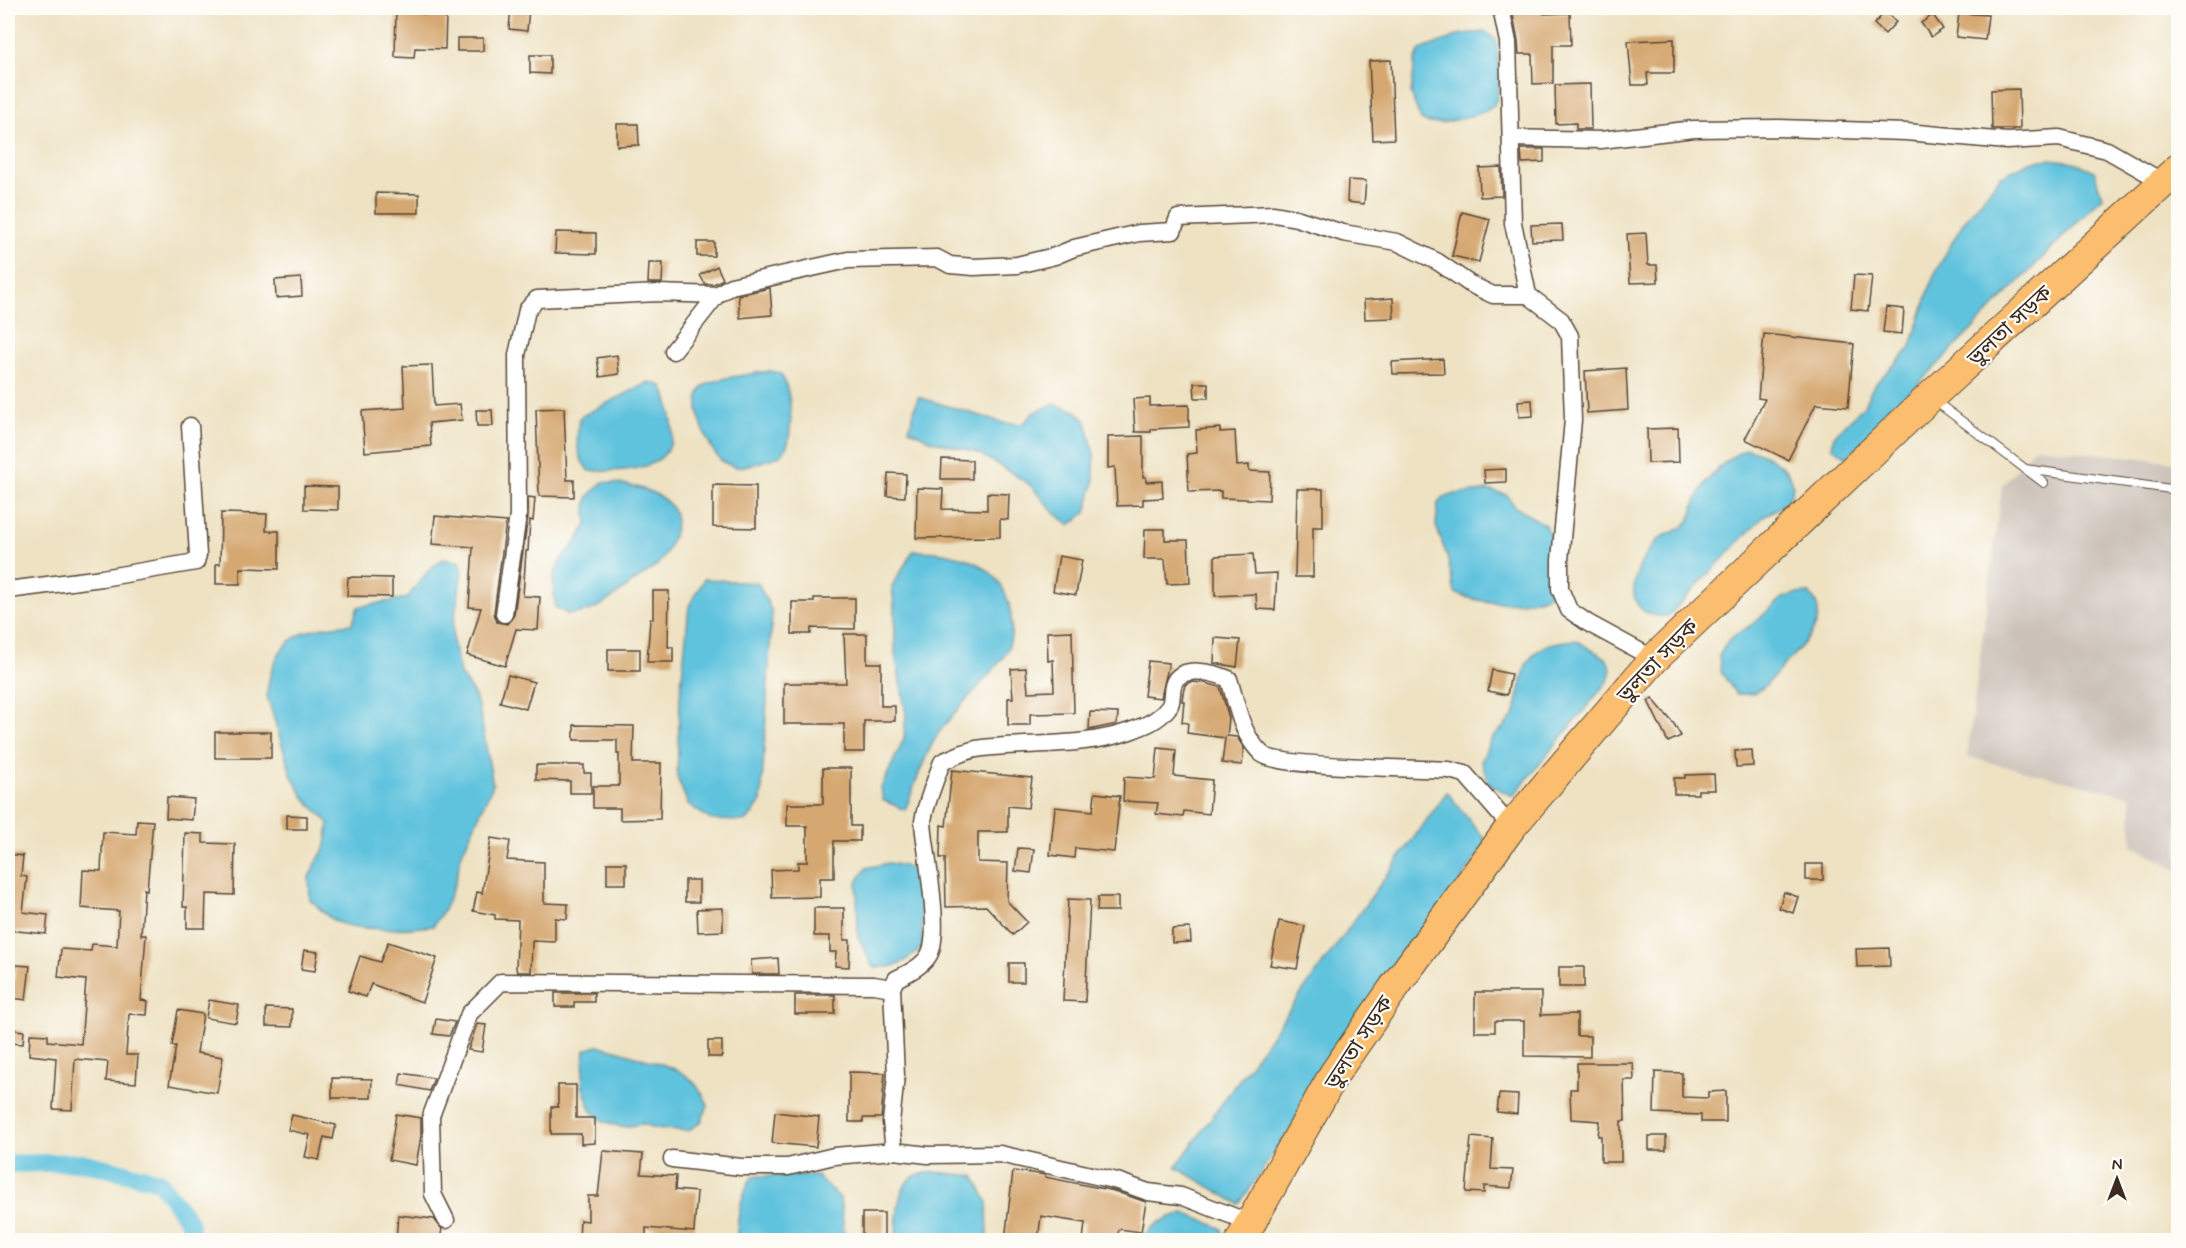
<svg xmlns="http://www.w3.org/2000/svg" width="2186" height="1248" viewBox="0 0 2186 1248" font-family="Mynerve,'Noto Sans Bengali',sans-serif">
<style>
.industrial{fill:#ccc2b9}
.water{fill:#60c3de;stroke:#4e767e;stroke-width:1.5}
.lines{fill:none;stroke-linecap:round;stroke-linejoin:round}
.canal{stroke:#60c3de;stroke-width:18}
.building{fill:#d5a771}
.lane-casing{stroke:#564637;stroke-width:10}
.street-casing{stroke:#564637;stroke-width:19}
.highway-casing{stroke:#564637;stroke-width:32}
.lane{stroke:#fff;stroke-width:8}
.street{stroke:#fff;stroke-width:16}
.highway{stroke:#fbbd6e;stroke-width:30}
.labels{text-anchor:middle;stroke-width:4.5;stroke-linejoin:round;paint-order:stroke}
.street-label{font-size:22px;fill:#3b2a1e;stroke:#fdfcf7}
</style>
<rect width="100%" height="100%" fill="#fdfcf7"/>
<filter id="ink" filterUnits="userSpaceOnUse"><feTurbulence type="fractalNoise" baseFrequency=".0167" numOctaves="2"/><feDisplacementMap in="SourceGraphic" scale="12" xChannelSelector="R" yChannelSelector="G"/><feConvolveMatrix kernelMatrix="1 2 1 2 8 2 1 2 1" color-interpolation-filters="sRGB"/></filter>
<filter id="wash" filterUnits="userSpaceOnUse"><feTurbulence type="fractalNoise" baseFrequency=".008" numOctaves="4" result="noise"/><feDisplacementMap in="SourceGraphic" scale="24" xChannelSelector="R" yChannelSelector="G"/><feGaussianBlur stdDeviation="1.35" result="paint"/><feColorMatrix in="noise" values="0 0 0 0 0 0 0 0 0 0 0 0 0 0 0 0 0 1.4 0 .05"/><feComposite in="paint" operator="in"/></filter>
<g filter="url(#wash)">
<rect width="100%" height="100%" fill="#eee2c3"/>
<path class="industrial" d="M2035,447L2178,462V870L2132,845L2131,796L1967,757L2002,486Z"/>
<g class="water">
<path d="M1486,32L1496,40C1498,55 1503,94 1493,106C1485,114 1468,116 1458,119C1445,123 1433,126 1421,120L1411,94L1415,61L1420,50L1462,34Z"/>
<path d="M2050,159L2074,162L2094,171L2102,197L1847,457L1832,447L1834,436L1863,407L1874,385L1910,349L1934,275L1963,223L2000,177L2030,162Z"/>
<path d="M770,371L780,373C790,387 792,413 790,430C789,439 788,449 780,455C775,459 743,467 736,467C733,466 725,463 723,462C709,452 688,402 703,387C714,377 754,374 770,371Z"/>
<path d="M649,382L662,386C668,398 670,409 672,423C678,473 624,471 589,471C575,457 576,435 580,417Z"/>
<path d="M918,397L1004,423L1023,424L1033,413L1053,404L1076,411L1086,421L1094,454V482L1086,513L1069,525L1052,510L1030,485L1004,468L976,452L930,440L909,429Z"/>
<path d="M1748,449C1766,454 1803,472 1790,496C1785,506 1773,511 1764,516L1668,616C1663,616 1654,617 1650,614C1618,601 1641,556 1658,540C1666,533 1678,532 1686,524C1692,519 1694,506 1697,499C1706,478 1727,456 1748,449Z"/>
<path d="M603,482C633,484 689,494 673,536C669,546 666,556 658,564C649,572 638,578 628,586C608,601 594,614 567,614L555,607L553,578L561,559L576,543L587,524L586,508L588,497Z"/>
<path d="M1488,490L1507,495L1515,507L1544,524L1551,537L1554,554L1550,594C1526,607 1480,604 1455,593L1447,556L1436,526L1438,503C1452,489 1470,495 1488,490Z"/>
<path d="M913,551C959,551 1006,563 1011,617C1012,628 1012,643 1006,653C986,682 958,705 938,734C924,755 915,786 905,810L883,800L881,788L904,739L906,714L895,653V613L892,586Z"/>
<path d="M443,559L460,562L462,571L453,628V642L460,674L475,696L480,713L493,785L462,853L455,882L445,908L433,926C409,929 357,932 335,921C326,916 318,906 310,900L309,877L326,845L329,823L305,799L292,777L267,696C267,684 270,675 274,664C288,629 319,627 352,624L358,607L407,598L429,570Z"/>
<path d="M704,579L758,583L772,612L761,802L747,821L711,820L688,804L677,777L680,697L689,606Z"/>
<path d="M1809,593C1835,620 1799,648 1782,667C1773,677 1767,687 1754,693C1749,695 1742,694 1736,694L1721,672L1719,656L1729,639L1753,624L1783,598L1795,594Z"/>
<path d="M1575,640L1606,658L1611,669L1608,681L1513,796L1490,785L1481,762L1490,741L1514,716L1526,665C1540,643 1552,642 1575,640Z"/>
<path d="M1447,792L1487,842L1239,1204L1176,1167Z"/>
<path d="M889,863L909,867L919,879L923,947C905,962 897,969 873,967L858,936L857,882L866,868Z"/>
<path d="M597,1046C612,1048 624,1052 638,1057C673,1068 692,1069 708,1105L701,1122L688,1131L655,1128L644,1124L621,1127L603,1121L591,1110L582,1085L585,1050Z"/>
<path d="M936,1172L974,1176L987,1201L988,1240H896C897,1221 895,1184 917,1175C923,1173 931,1173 936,1172Z"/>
<path d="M753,1176H817L840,1198L845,1240H737C737,1217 740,1195 753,1176Z"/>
<path d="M1184,1213L1221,1228L1225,1237L1223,1240H1140C1155,1223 1162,1219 1184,1213Z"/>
</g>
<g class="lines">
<path class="canal" d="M8,1164L81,1162L159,1181L191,1224L188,1240"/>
</g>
<g id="blocks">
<g class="building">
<path d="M396,8H423V14L446,15L445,49L415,48L414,58L395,57Z"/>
<path d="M511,8H529L527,31L509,29Z"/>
<path d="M1544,9V14L1570,13L1571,45H1553V83L1533,84L1532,54H1519L1518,40L1512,10Z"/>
<path d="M1885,12L1896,22L1885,34L1874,24Z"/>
<path d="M1959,13L1988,15L1985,40L1956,37Z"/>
<path d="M1933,15L1943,29L1931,37L1921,23Z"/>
<rect x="457" y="38" width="26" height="13"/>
<path d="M1674,39V73H1647L1648,85H1632L1628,41Z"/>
<path d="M530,55H550V74L530,73Z"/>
<path d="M1391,60L1394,139L1373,140L1369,61Z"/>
<path d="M1590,84L1591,129H1576V123L1556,124L1555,85Z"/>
<path d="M2019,89L2020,129H1992L1991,90Z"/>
<path d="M617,124H638L639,145L617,146Z"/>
<path d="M1521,149H1544V162L1522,163Z"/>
<path d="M1501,167L1502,196L1480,197L1479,168Z"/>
<path d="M1348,180L1366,181L1364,204L1347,202Z"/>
<path d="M376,193L419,194V213H376Z"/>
<path d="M1462,212L1490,219L1479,262L1452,256Z"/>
<path d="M1562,224L1563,240L1532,241L1531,225Z"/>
<path d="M556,232L596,233V254L555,253Z"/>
<path d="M1646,233L1648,265H1657L1658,282L1630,283L1627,234Z"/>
<rect x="697" y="242" width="17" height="14"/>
<path d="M649,263H663L662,283H648Z"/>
<path d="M717,266L723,279L714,284H705L700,275Z"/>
<path d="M1854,275L1872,276L1868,311L1851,309Z"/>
<path d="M301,278L302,296L276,298L275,280Z"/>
<path d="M770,288L772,315L740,318L738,295Z"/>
<path d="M1393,298L1394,318L1365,319L1364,300Z"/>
<path d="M1886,307L1904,309L1902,334L1883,332Z"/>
<path d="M1764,334L1854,344L1848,407L1816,404L1788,460L1745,439L1765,399L1758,398Z"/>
<path d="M617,355L619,374L600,377L597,358Z"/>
<path d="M1443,359L1444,373L1393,374L1392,362Z"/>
<path d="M432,365L434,406L460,404L462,420L429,423L431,446L365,452L362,411L405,408L403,366Z"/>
<path d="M1626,368L1628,410L1587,413L1585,371Z"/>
<path d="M1194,383H1208V398H1195Z"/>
<path d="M1150,398V406L1189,405V427L1151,429V432H1135L1133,399Z"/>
<path d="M1532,400L1533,416L1519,417L1518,401Z"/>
<path d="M564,408L567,480H574V497L539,496L536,409Z"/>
<path d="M476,410H492L493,426H477Z"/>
<path d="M1220,428V432L1235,431L1237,466L1249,465V471L1270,472L1269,500L1221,498V491L1189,492L1187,454L1197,453L1196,430Z"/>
<path d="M1678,428L1679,462L1648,463L1647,429Z"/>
<path d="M1143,436V477H1146V482L1162,481L1163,498L1143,499V505L1117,506L1115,467L1108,468V437Z"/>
<path d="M942,459L972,460V479H941Z"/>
<path d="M1506,469V482L1485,483L1484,470Z"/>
<path d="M888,473L906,474L905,497L887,496Z"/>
<path d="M713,485L756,486V528L713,527Z"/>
<path d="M304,486L338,487V510L304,509Z"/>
<path d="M917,488L943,489L942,509L987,510V493L1009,494L1008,520L1000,519V537L916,538Z"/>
<path d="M1297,489H1323V527H1313V577H1295Z"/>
<path d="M528,497L535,498L533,521L530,520L528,551H526L523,596L540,597L538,630L516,629L505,666L467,655L481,608L469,607L473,547L432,544L435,516L506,522L494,613L497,622L507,624L514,615L528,516Z"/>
<path d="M221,513L267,514L266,531H279V569L240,568V584H216V564H220Z"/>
<path d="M1145,529H1165V540H1188L1190,583L1167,584L1165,559H1144Z"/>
<path d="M1253,554L1255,574L1277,573L1275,610L1257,609L1256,594L1215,596V556Z"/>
<path d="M1059,556L1082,560L1076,595L1053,591Z"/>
<path d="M348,577L392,578V597L347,596Z"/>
<path d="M653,591H669L668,647H673V662H647L650,619H653Z"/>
<path d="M814,598H855V629L811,628V634H792V602H814Z"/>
<path d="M1072,631L1074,713L1030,714V725H1008V698H1013L1011,669L1026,668L1028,692L1054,691L1053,660L1048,661L1047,632Z"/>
<path d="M844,634H867V663H881V706H895V721H864V752H844V724H784V683H846Z"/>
<path d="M1215,638L1240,640L1237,667L1214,663Z"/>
<rect x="608" y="649" width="32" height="22"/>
<path d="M1148,661L1169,663L1161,698L1144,696Z"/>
<path d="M1492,670L1511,674L1507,695L1488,691Z"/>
<path d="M508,675L534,682L526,709L500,702Z"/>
<path d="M1191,682L1205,683L1220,687L1229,718L1227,736L1237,737L1244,748L1242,765L1222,763L1225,738L1187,733L1188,723L1182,722L1184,701H1182L1183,693L1185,685Z"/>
<path d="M1652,698L1674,724L1681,736L1668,742L1648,701Z"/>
<path d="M1090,712L1118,713L1117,724L1089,730Z"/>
<path d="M574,725L634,726L633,763H661L660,819L620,820V808H593V786H619V754H617V740H574Z"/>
<rect x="215" y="732" width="56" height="26"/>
<path d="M1158,748L1176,750L1174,776L1212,780L1209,814L1184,811L1183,817L1156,814L1158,803L1123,801L1124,777L1155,779Z"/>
<path d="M1752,750L1753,766L1736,767L1735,751Z"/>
<path d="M536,765H584V773H591V793H570V781L536,780Z"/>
<path d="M823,768H851V826H860V841H834V878H820V897L772,898L771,870L798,869V862H807V826H787V804H823Z"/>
<path d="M952,770L1032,778L1028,808L1008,806V832H978V862L1008,863L1007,901L1027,922L1013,935L986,906L946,907L945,858H940L941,825L946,826Z"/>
<path d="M1714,774L1715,790H1698V794H1674V778H1685V775Z"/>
<path d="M1095,793L1120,796L1114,852L1075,848L1074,858L1050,855L1055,807L1093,811Z"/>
<path d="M167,797L194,799L192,820L166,818Z"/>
<path d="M287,815L307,816V829H287Z"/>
<path d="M137,820L153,821L147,890L144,889L141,935H146L141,1000L148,1001L147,1015L129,1014L126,1055H138L136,1083L106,1081L108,1062L75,1059L72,1110L53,1109L56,1058L29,1055L30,1034L48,1035V1041L81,1044L86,980L58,977L61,949L91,951L92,944L117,946L119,911L81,908L83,870L101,871L103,832L136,834Z"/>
<path d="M185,833L203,834V843L235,844L234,895L206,894L205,928H187V907H183Z"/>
<path d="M491,838L510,841L507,860L544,862V903L568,904L567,919L555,918V942L532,941L531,972H517L516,968L518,920L495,919V915L473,911L477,892L482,893Z"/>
<path d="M1018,848L1034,849L1031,873L1015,871Z"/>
<path d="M8,854L23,856L21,876L27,877L23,912L48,915L46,934L8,930L11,885H8Z"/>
<rect x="607" y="863" width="19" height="21"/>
<rect x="1806" y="864" width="17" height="16"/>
<rect x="685" y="880" width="14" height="22"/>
<path d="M1784,892L1798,897L1793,913L1779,908Z"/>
<path d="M1098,897H1118V911H1097Z"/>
<path d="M1068,899L1090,900L1085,1002L1063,1001Z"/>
<path d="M723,908V931L698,932L697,909Z"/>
<path d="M814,908H844V940H850L849,967L835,966L836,952H830V936H814Z"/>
<path d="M1279,921L1305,926L1297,969L1270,965Z"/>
<path d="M1190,928L1191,942L1172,943V929Z"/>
<path d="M388,942L437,958L422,1002L371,984L366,997L348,991L360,956L380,962Z"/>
<path d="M1889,948L1890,966L1857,967L1856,949Z"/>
<path d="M304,950L318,952L315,971L301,969Z"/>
<path d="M778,958L779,974H752L751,960Z"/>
<rect x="1009" y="963" width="15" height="19"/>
<path d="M16,965L30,966L26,1000L12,998Z"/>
<rect x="1559" y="967" width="25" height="20"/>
<path d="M1475,992H1541V1015L1577,1014V1036H1590V1057L1524,1056V1021H1495V1032H1475Z"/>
<path d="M555,993H594V1002H574V1007H555Z"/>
<rect x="795" y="995" width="40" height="19"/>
<path d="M209,1000L239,1005L236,1023L206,1018Z"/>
<path d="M266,1008L292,1009V1027L266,1026Z"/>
<path d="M178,1010L203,1014L197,1053L223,1057L217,1093L169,1085L176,1046H172Z"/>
<path d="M436,1019L455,1022L449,1036L433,1034Z"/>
<path d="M477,1024L486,1025L482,1052L468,1050Z"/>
<path d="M8,1029L24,1031L23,1044L8,1043Z"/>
<rect x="708" y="1041" width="14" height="16"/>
<path d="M1577,1063H1633L1634,1080H1624L1625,1121H1621V1162H1601V1136H1598L1600,1121L1571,1119L1570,1089H1577Z"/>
<path d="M849,1072L885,1073L881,1118H863V1122H849Z"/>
<path d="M1655,1072L1682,1073V1097L1708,1098V1092L1726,1091V1122H1701V1115L1654,1113Z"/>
<path d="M401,1073L434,1078L429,1091L399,1085Z"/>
<path d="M332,1078L372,1079L371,1098H332Z"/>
<path d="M558,1085H576V1118H595V1143L581,1144V1134H551V1107H558Z"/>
<path d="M1499,1094L1518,1095L1517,1114L1497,1112Z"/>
<path d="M775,1112L819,1117L816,1147L772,1143Z"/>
<path d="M396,1114L421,1118V1136L416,1165L389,1160Z"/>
<path d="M292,1115L336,1125L333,1139L324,1137L319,1160L305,1157L310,1135L288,1130Z"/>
<rect x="1649" y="1136" width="17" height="14"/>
<path d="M1471,1137L1493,1139L1491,1169L1513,1170L1511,1188L1484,1186V1193L1466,1192Z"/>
<path d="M603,1151L643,1154L641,1174L676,1176L675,1190L697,1192L694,1232L646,1228V1240H579L580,1220L588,1221V1196H598Z"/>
<path d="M1013,1171L1039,1174L1045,1175V1177L1114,1191L1146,1202L1141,1232L1119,1229L1117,1240H1083L1085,1223L1041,1216L1038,1240H1005Z"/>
<rect x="862" y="1213" width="22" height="27"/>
<path d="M398,1215L434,1219L442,1229L440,1240H396Z"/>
</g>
</g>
</g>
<g filter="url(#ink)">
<use href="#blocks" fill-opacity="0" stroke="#564637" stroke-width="1.5"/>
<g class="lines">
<g class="lane-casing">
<g id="lane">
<path d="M1935,401L2044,483"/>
<path d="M2025,469L2178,490"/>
</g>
</g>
<g class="street-casing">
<g id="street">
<path d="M1501,8L1508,42L1513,223L1528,295L1561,320L1570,336L1573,420L1560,560V589L1569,610L1588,623L1654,659"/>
<path d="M1511,138L1601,140L1694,129L1779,128L1906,132L2007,141L2059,138L2107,150L2163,182"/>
<path d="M673,351L717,295L731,286L848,260L937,258L950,265L974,267L1017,265L1055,256L1074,248L1139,233L1173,231L1178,218L1274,214L1296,218L1343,233L1397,242L1438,262L1470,284L1493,295H1528"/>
<path d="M8,590L102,578L196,562L198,555L190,426"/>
<path d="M504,614L518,515L517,355L527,310L537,299L658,293L717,295"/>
<path d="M894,1151L891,1122L896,1076L892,988L896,979C907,974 923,966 929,955C942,933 925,851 923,823C923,810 937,776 942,762C953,757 965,751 976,749C1025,742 1083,748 1130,731C1144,726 1158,721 1168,708C1173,703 1171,693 1173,686C1178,663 1215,673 1229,679C1237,705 1241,735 1262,754C1277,768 1419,768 1449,770L1465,774L1511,827"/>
<path d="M672,1159L741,1167H788L834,1156L894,1151L928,1155L1000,1154L1117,1181L1148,1192L1181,1196L1251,1223"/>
<path d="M446,1220L433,1194L431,1116L469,1014L501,982L874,985L892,988"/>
</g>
</g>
<g class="highway-casing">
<path id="highway" d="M1241,1240L1334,1074L1393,989L1511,827L1654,659L1930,397L2178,169"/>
</g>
<use href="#lane" class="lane"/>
<use href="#street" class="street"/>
<use href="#highway" class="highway"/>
</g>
</g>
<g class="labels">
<g class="street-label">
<text transform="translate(2009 325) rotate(-43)" y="8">ভুলতা সড়ক</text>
<text transform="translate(1657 660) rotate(-46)" y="8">ভুলতা সড়ক</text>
<text transform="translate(1358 1042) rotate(-57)" y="8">ভুলতা সড়ক</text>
</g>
</g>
<rect width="2186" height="1248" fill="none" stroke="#fdfcf7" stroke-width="30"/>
<g transform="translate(2117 1179)" stroke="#fdfcf7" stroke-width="4.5" paint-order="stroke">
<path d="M0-4.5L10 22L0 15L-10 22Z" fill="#3b2a1e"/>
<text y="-9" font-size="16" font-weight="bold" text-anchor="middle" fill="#3b2a1e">N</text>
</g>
</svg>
